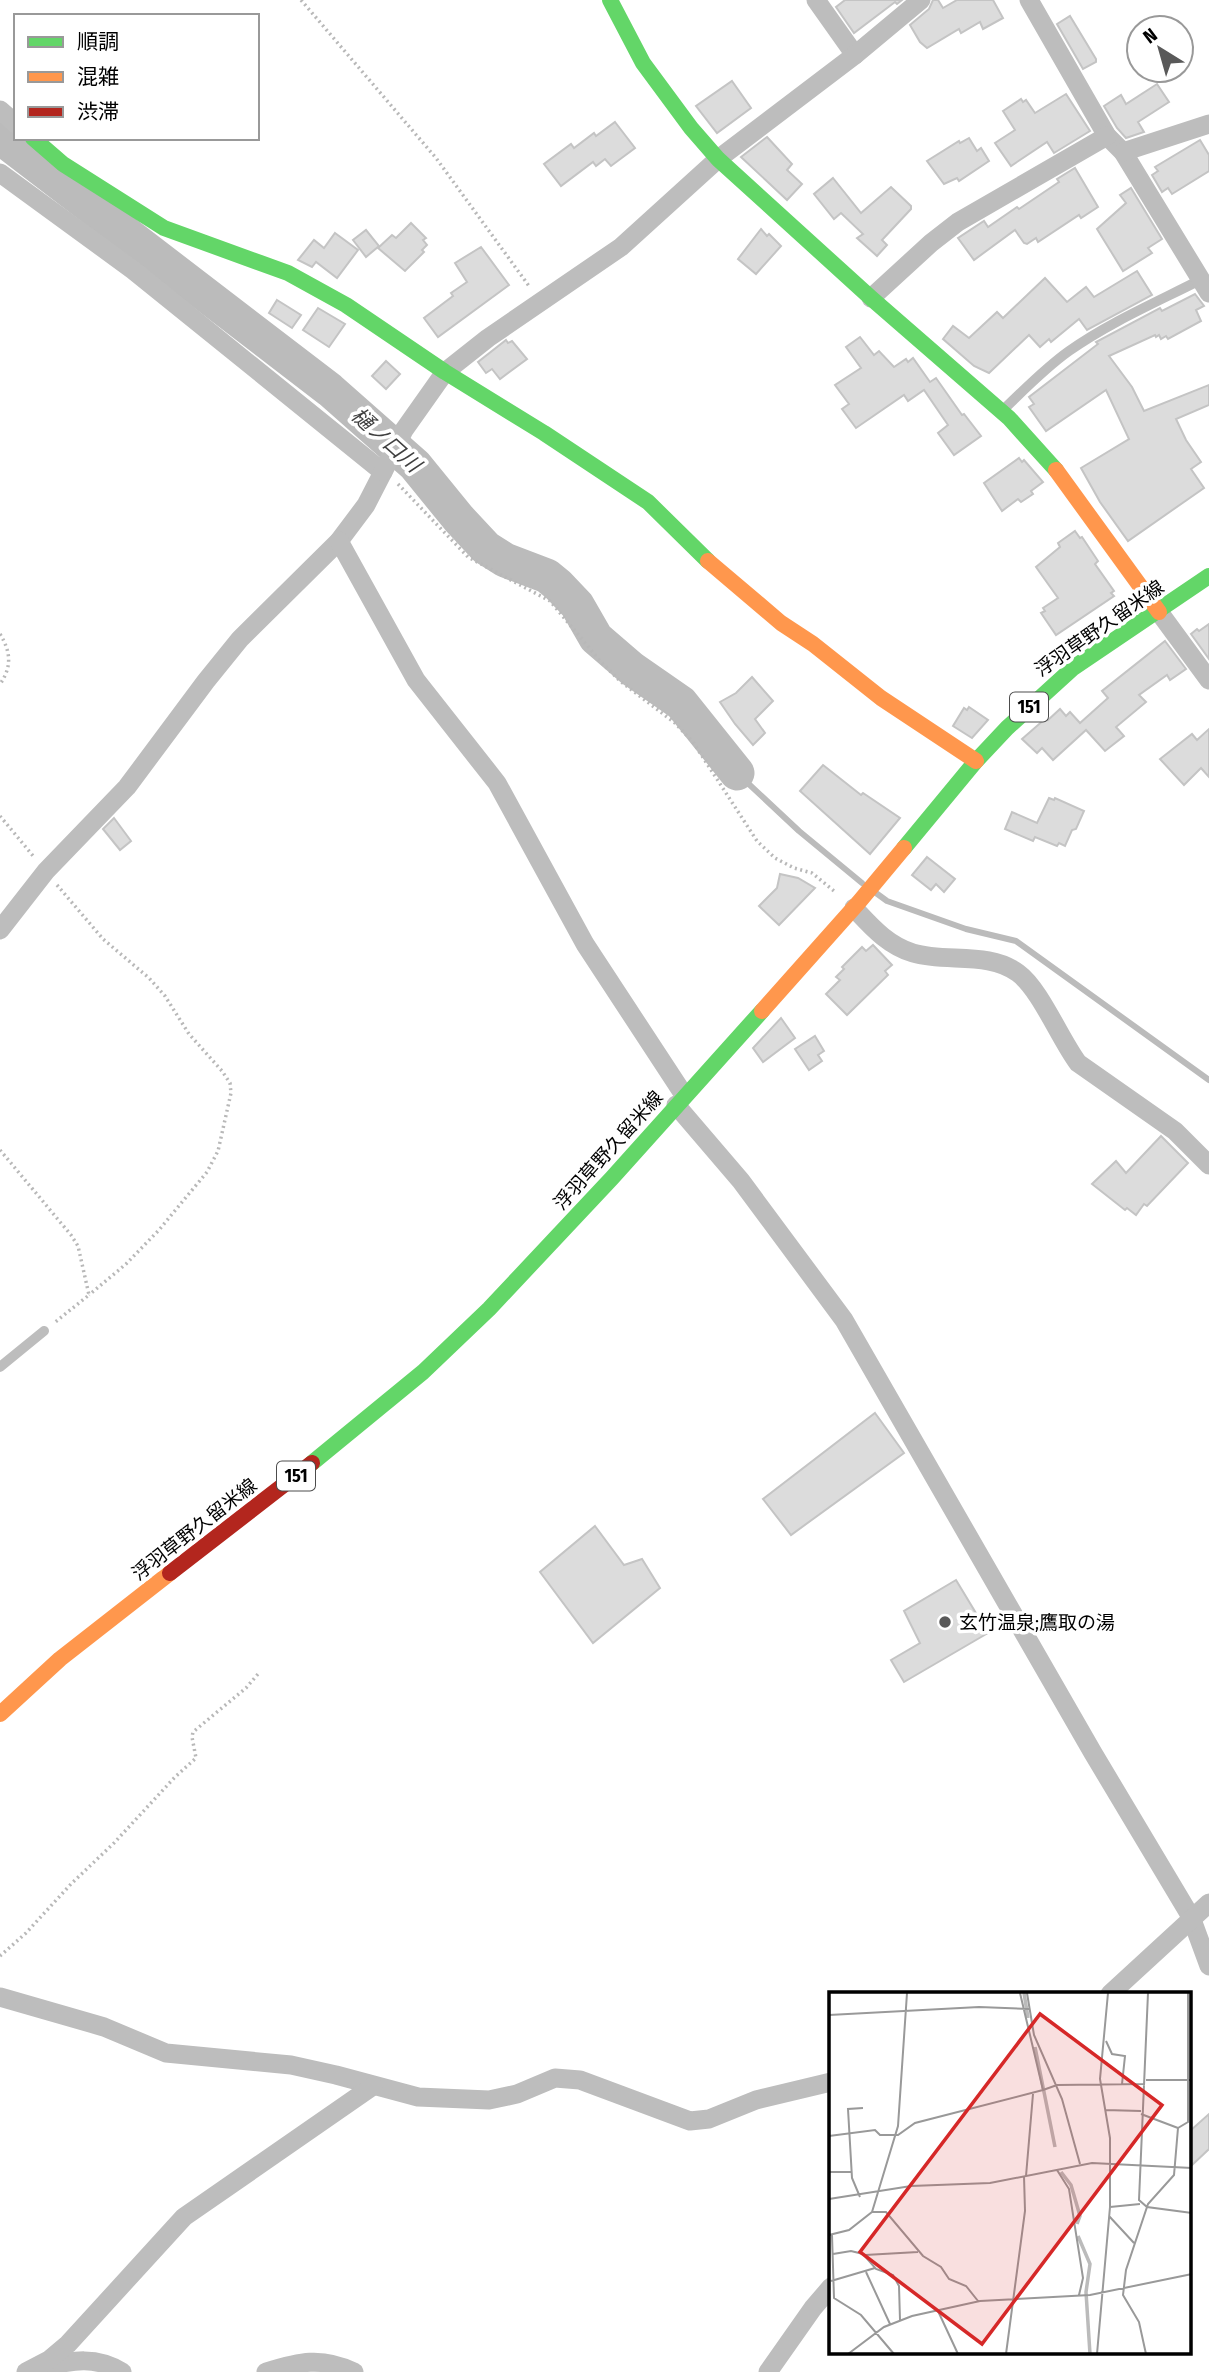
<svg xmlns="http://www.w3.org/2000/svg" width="1209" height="2372" viewBox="0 0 1209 2372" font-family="'Fira Sans Condensed','Noto Sans JP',sans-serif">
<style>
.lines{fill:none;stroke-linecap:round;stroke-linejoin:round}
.stream{stroke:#bbb;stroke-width:6}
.river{stroke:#bbb;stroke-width:35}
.building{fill:#dcdcdc;stroke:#c4c4c4;stroke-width:2}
.path{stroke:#b8b8b8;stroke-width:3.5;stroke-dasharray:2 3.5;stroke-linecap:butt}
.lane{stroke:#bdbdbd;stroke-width:10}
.street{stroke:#bdbdbd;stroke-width:19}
.fast{stroke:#63d668;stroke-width:16}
.slow{stroke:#ff974d;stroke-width:16}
.jam{stroke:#b3261e;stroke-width:16}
.poi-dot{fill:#595959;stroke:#fff;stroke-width:2.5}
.labels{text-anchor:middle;stroke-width:7;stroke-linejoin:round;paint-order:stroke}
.shield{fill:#fff;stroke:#4c4c4c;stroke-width:2}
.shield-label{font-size:18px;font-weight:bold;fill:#000}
.street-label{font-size:19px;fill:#000;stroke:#fff}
.poi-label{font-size:19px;fill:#000;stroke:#fff;text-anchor:start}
.water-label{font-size:21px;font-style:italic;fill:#3f3f3f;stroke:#fff}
.inset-river{fill:none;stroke:#bbb;stroke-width:3.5}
.inset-road{fill:none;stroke:#999;stroke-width:2}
.view{fill:#d62828;fill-opacity:0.15;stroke:#d62828;stroke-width:3.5}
.inset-edge{fill:none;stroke:#000;stroke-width:3.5}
</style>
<rect width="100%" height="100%" fill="#fff"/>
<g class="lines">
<g class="stream">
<path d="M737,773L799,831L862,883"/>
<path d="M876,893L887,901L966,929L1016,941L1209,1080"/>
</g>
<path class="river" d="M0,137L330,390L415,465L459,519L486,548L505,560L547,576L558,585L577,605L596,638L632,669L681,703L737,773"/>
</g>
<g class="building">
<path d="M845,0H902L897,4L895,2L854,33L836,7Z"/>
<path d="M933,0H938L943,8L957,0H993L1003,18L983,29L980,22L961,33L959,29L927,48L920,42L910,25L929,9Z"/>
<path d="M1070,16L1096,59V62L1083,69L1057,24Z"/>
<path d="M732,81L751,108L717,133L696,106Z"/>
<path d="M1157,84L1169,102L1138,122L1144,132L1126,138L1117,128L1104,106L1121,95L1126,104Z"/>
<path d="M1066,94L1090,131L1054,153L1047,142L1011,166L995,143L1015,130L1003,111L1021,99L1023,102L1026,100L1035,113Z"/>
<path d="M615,122L635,148L611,166L605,159L596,166L593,162L561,186L544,164L571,144L574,148L594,133L596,136Z"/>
<path d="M767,137L792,164L787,170L802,184L787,200L741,157Z"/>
<path d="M969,138L977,151L981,148L989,161L959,181L957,178L944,184L927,161L959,141L960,143Z"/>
<path d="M1200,140L1209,155V171L1172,194L1168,188L1162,192L1152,175L1158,171L1155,167Z"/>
<path d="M1075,168L1098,207L1081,218L1079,215L1038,242L1036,238L1027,244L1024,243L1015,230L974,260L958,238L984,221L988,227L1017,207L1019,209L1059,182L1057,179Z"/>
<path d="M833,178L861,213L891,187L911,206V209L882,240L887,245L877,256L857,238L863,234L841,213L834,219L814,194Z"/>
<path d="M1131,188L1162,239L1148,248L1152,253L1123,271L1097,229L1126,203L1120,195Z"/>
<path d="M411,223L426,238L423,240L427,245L422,250L424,252L405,271L378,248L392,235L396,238Z"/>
<path d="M761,229L767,236L769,234L781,246L756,274L738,259Z"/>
<path d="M366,230L379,246L366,257L353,240Z"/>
<path d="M335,233L358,250L337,278L316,262L312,267L298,260L314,240L324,248Z"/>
<path d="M481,247L509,285L438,337L424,318L453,296L451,293L467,282L455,263Z"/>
<path d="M1137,271L1152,295L1087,330L1079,319L1051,342L1049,339L1040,347L1029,335L989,373L974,366L943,339L953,326L969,338L997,312L1003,318L1045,278L1067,302L1086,287L1094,297Z"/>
<path d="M1195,294L1204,306L1196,310L1201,321L1168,339L1166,336L1161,339L1159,335L1156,337L1155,335L1109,356L1132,387L1144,411L1209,385V405L1176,419L1186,440L1201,462L1191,469L1204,488L1128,541L1100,502L1081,468L1129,439L1106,390L1046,431L1029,407L1034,404L1029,397L1098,344L1096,342L1160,308L1162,311Z"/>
<path d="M277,300L301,315L292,328L269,313Z"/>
<path d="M318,308L345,324L329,347L303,330Z"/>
<path d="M860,337L874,355L879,351L894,367L906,359L908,362L913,358L930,382L936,378L962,415L964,414L981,436L954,455L938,433L948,425L924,390L908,401L904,395L856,428L842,409L849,404L835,385L861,368L846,347Z"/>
<path d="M506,340L508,343L512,341L527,359L500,379L492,369L486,373L478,362Z"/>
<path d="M386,361L400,374L386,389L372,376Z"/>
<path d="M1019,458L1022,462L1024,460L1043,482L1031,491L1033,494L1021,502L1018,499L1002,511L984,483Z"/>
<path d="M1075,531L1080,538L1082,537L1098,561L1095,564L1114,591L1111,593L1114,596L1056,635L1041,613L1045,611L1043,608L1058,598L1036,567L1060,547L1058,543Z"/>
<path d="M1209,624V659L1191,634L1197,629L1199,631Z"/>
<path d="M1165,641L1186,669L1170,680L1167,675L1139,695L1146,702L1116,727L1124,736L1105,751L1086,730L1053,760L1042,748L1037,753L1022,739L1046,718L1048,720L1060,709L1066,716L1070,712L1080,723L1108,698L1102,691Z"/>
<path d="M752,677L773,701L755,719L765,733L753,745L735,724L720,702L736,693Z"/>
<path d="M969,707L988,720L972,738L953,726L964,708L967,710Z"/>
<path d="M1209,729V777L1201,768L1184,785L1160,759L1192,734L1197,740Z"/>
<path d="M823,765L861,795L863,793L900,818L870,854L800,791Z"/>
<path d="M1049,798L1054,800L1055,798L1084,811L1076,829L1072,830L1065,846L1059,843L1057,846L1035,837L1033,841L1005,829L1012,812L1037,823Z"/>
<path d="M114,818L131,841L120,850L103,829Z"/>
<path d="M927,857L955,879L944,892L936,884L931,890L912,875Z"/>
<path d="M780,874L798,878L815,888L779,925L759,906L777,888Z"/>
<path d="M873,945L892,965L885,971L888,975L847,1015L826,994L840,980L836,977L844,969L842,967L862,947L866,951Z"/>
<path d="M781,1018L795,1038L763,1062L753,1048Z"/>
<path d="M815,1036L824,1051L818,1055L822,1061L809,1070L795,1049Z"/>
<path d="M1161,1136L1188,1163L1147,1206L1144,1204L1136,1215L1127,1208L1125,1210L1092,1184L1116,1161L1126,1173Z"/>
<path d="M875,1413L904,1453L791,1535L763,1499Z"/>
<path d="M595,1526L624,1565L642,1559L660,1588L593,1643L540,1572Z"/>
<path d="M956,1580L988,1633L904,1682L891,1660L920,1643L904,1611Z"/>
<path d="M1209,2114V2149L1190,2167V2131Z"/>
</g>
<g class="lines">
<g class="path">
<path d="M301,0L436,158L529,286"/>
<path d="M398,484L468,557L550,601L601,662L620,681L675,723L693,742L757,841L775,858L794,868L812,873L834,891"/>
<path d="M0,634C11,652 12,667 0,684"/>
<path d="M0,816L34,857"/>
<path d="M57,885L103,939L149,978L165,996L189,1034L222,1071L230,1083L231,1093L218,1151L207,1172L159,1230L126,1264L89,1295"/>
<path d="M0,1150L71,1235L78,1246L89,1295L54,1323"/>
<path d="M0,1956L26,1933L71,1884L114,1843L175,1777L196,1758L192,1737L193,1732L246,1688L258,1674"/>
</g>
<g class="lane">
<path d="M1004,409C1025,389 1045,368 1069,351C1110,322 1157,302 1202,279"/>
<path d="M0,1367L44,1331"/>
</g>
<g class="street">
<path d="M816,0L855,55"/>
<path d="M1029,0L1107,136L1123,152L1209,293"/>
<path d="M0,110L16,124"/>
<path d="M1123,152L1209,124"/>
<path d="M0,173L133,270L383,472L366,505L339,541L240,639L206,681L127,787L46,871L0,930"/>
<path d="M871,298L931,243L958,222L1107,136"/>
<path d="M383,472L404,430L445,372L488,338L621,247L718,159L855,55L921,0"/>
<path d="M339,541L416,680L497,783L585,944L684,1095"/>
<path d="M1159,612L1209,680"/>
<path d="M854,908C871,926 887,945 913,953C946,963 989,951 1018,973C1040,989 1060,1039 1078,1063L1175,1131L1209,1165"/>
<path d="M676,1105L741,1181L844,1320L1093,1753L1191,1917L1209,1966"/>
<path d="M1110,1994L1209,1903"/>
<path d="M0,1997L104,2027L166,2053L291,2065L336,2075L418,2097L489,2100L517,2094L555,2078L580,2080L690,2121L709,2119L756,2100L831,2082"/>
<path d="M45,2367C72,2360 97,2356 122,2372"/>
<path d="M26,2372L49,2360L68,2344L184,2217L373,2086"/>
<path d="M266,2372C299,2362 321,2356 354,2372"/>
<path d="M768,2372L813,2308L831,2287"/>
</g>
<g class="fast">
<path d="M610,0L643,63L691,128L718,159L871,298L1009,418L1056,470"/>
<path d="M33,138L63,164L164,228L288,273L346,305L445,372L544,433L648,502L708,561"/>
<path d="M904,848L976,761L1007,728L1073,668L1209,576"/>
<path d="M312,1463L423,1372L489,1309L612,1178L762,1011"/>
</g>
<g class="slow">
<path d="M1056,470L1159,612"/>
<path d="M708,561L781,623L813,644L881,698L976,761"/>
<path d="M762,1011L859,902L904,848"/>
<path d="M0,1714L60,1659L170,1573"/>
</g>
<path class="jam" d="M170,1573L312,1463"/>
</g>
<circle class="poi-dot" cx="945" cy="1622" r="7"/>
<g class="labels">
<g class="shield">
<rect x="1010" y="692.5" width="38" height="29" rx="5"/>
<rect x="277" y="1461.5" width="38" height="29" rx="5"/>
</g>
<g class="shield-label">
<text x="1029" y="713">151</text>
<text x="296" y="1482">151</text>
</g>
<g class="street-label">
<text transform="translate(1099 628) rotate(-35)" y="7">浮羽草野久留米線</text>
<text transform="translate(608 1150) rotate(-48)" y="7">浮羽草野久留米線</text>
<text transform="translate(194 1529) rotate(-38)" y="7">浮羽草野久留米線</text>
</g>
<g class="poi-label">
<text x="959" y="1629">玄竹温泉;鷹取の湯</text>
</g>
<g class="water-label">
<text transform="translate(386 440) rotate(42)" y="7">樋ノ口川</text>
</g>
</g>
<g transform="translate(829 1992)">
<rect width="362" height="362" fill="#fff"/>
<path class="inset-river" d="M195,1L199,26M206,55L226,155M232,180L242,193L251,224L248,232M249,244L261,272L257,300L261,362"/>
<path class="inset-road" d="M198,1L205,43L233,107L251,172M319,1L310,208L318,215L363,221M0,23L150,15L200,17M277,49L283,62L296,64L293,92M317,88H363M214,98L228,93L316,92M276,118L312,119M312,122L349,136M0,144L46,138L51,143H69L86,131L214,98L191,1M228,178L240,197L254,286L250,303M0,180H23M197,184L204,102M31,205L23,186L19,117L34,116M0,207L82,194L161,191L263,171L363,176M281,215L311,212M43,220L69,134L78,1M280,224L305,251M0,243L20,238L43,220H57L94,264L112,275L120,287L137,294L149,309M3,243L5,306L32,323L65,362M4,262L22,259L34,262L47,277L64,283L70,294L71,328M36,263L89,260M37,280L61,332M2,289L46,276M109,319L129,362M19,362L55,335L83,324L151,309L261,303L363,282M177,362L196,219L195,184M268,362L281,215V146L271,87L279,1M317,362L310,330L294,303L297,278L319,212L345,183L349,136L359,130V1"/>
<path class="view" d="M211,22L333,113L153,352L31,260Z"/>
<rect width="362" height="362" class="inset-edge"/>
</g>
<rect x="14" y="14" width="245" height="126" fill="#ffffff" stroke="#999999" stroke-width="2"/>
<rect x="28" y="37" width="35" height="10" fill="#63d668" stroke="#999999" stroke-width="2"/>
<text x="77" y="49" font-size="21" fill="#000000">順調</text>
<rect x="28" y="72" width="35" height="10" fill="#ff974d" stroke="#999999" stroke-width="2"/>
<text x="77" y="84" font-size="21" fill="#000000">混雑</text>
<rect x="28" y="107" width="35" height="10" fill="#b3261e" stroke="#999999" stroke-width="2"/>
<text x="77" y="119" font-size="21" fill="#000000">渋滞</text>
<g transform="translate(1160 49) rotate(323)"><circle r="33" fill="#ffffff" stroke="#999999" stroke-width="2"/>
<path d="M0-5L12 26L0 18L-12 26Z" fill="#595959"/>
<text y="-10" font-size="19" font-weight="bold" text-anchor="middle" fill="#000000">N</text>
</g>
</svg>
